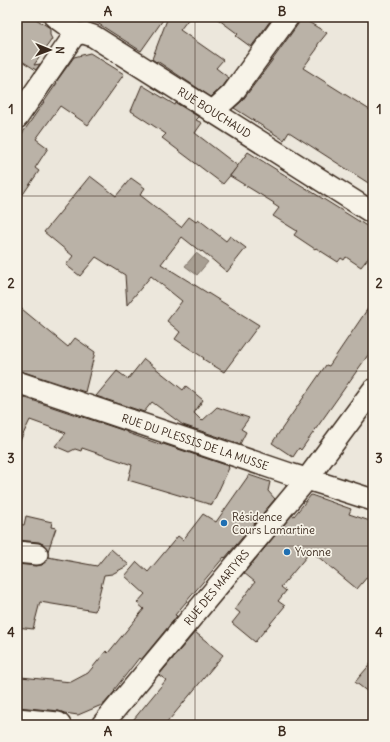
<svg xmlns="http://www.w3.org/2000/svg" width="390" height="742" viewBox="0 0 390 742" font-family="Delius,sans-serif">
<style>
.water{fill:#a89f93;stroke:#7c7064}
.building{fill:#bab2a7;stroke:#3b2a1e}
.lines{fill:none;stroke-linecap:round;stroke-linejoin:round}
.street-casing{stroke:#3b2a1e;stroke-width:24}
.street{stroke:#f7f3e8;stroke-width:21}
.grid{fill:none;stroke:#3b2a1e;stroke-width:1;stroke-opacity:0.55}
.poi-dot{fill:#1f6fb2;stroke:#f7f3e8;stroke-width:1.5}
.labels{text-anchor:middle;stroke-width:3.5;stroke-linejoin:round;paint-order:stroke}
.street-label{font-size:11px;fill:#3b2a1e;stroke:#f7f3e8}
.poi-label{font-size:11px;fill:#3b2a1e;stroke:#f7f3e8;text-anchor:start}
.neatline{fill:none;stroke:#3b2a1e;stroke-width:1.5}
.grid-label{font-size:13px;text-anchor:middle;font-weight:bold;fill:#3b2a1e}
</style>
<rect width="100%" height="100%" fill="#ece7dc"/>
<filter id="ink" filterUnits="userSpaceOnUse"><feTurbulence type="fractalNoise" baseFrequency=".025" numOctaves="2"/><feDisplacementMap in="SourceGraphic" scale="8" xChannelSelector="R" yChannelSelector="G"/><feConvolveMatrix kernelMatrix="1 2 1 2 8 2 1 2 1" color-interpolation-filters="sRGB"/></filter>
<g filter="url(#ink)">
<path class="water" d="M196,253L208,262L197,275L185,266Z"/>
<g class="building">
<path d="M17,17H33L50,28V35L52,39L34,65L40,64L36,70L17,58Z"/>
<path d="M88,17H165L141,51Z"/>
<path d="M168,17H190L180,30L223,60L216,68L229,78L223,86L211,97L157,61L156,62L152,59Z"/>
<path d="M215,17H273L251,47L236,36L238,34Z"/>
<path d="M300,17L327,33L318,44L317,49L303,68L373,112V186L289,132L284,140L234,108L242,101L271,62L298,24Z"/>
<path d="M90,53L124,74L88,125L60,106L36,139L48,148L35,168L39,171L17,203V141L57,83L56,82L74,57Z"/>
<path d="M142,85L175,105L176,103L199,117L196,120L202,123L195,133L238,166L223,184L162,138L166,134L131,111Z"/>
<path d="M248,152L373,230V252L361,267L346,257L344,260L341,258L338,262L316,248L315,249L294,235L297,231L273,216L279,208L273,204L274,203L230,176Z"/>
<path d="M90,176L116,196L131,178L145,188L140,195L181,227L189,217L196,222L198,219L226,241L230,236L246,248L227,272L202,251L201,252L182,237L161,264L259,325L224,372L203,359L204,358L175,339L180,332L167,321L182,301L151,276L127,305L125,275L96,257L80,276L66,265L73,256L44,232Z"/>
<path d="M373,301V348L301,450L299,448L293,457L272,443L326,365L329,366Z"/>
<path d="M17,305L68,347L75,338L95,352L85,392L21,371L17,370Z"/>
<path d="M144,359L183,390L186,386L203,400L194,413L202,421L217,407L249,418L241,429L246,432L240,444L183,425L152,402L144,412L96,396L117,371L128,379Z"/>
<path d="M17,395L79,416V417L80,416L128,432V433L162,445L163,444L229,466L228,467L229,468L212,505L128,480L132,465L82,448L81,451L75,449L69,452L55,446L66,433L30,420L17,447Z"/>
<path d="M249,475L270,482L268,491L275,499L225,558L224,557L175,615L177,616L141,660L139,658L114,690L115,691L104,704L78,715L64,713L59,711L17,707V692L19,693L21,677L71,682L88,673L106,651L108,653L144,609L137,603L145,594L125,576L137,562L148,572L178,536L183,540L203,514L216,522Z"/>
<path d="M311,495L351,509L349,514L373,522V570L357,589L311,551L281,587L286,591L278,601L285,606L255,642L232,623L240,613L235,609L255,582L244,573L292,515L294,516Z"/>
<path d="M26,516L52,522L51,527L56,528L48,551L44,545L39,542L17,540V524L24,525Z"/>
<path d="M111,549L129,565L112,574L104,575L95,611L40,602L33,629L17,627V564L36,566L42,565L46,561L48,557L97,566Z"/>
<path d="M195,632L223,655L165,725H129L166,680L159,675Z"/>
<path d="M373,661V696L355,682Z"/>
</g>
<g class="lines">
<g class="street-casing">
<g id="street">
<path d="M55,17L69,27L75,34"/>
<path id="s1" d="M75,34L84,33L93,36L373,213"/>
<path d="M212,112L232,94L288,17"/>
<path d="M17,118L75,34"/>
<path id="s2" d="M17,382L290,474L323,484L373,500"/>
<path d="M17,552L37,554"/>
<path d="M17,719L58,723L60,725"/>
<path id="s3" d="M102,725L307,479L373,390"/>
</g>
</g>
<use href="#street" class="street"/>
</g>
</g>
<path class="grid" d="M195,17V725M17,196H373M17,371H373M17,546H373"/>
<g class="poi-dot">
<circle cx="224" cy="523" r="4"/>
<circle cx="287" cy="552" r="4"/>
</g>
<g class="labels">
<g class="street-label">
<text dy="4" stroke="none"><textPath href="#s1" startOffset="162">RUE BOUCHAUD</textPath></text>
<text dy="4" stroke="none"><textPath href="#s2" startOffset="188">RUE DU PLESSIS DE LA MUSSE</textPath></text>
<text dy="4" stroke="none"><textPath href="#s3" startOffset="179">RUE DES MARTYRS</textPath></text>
</g>
<g class="poi-label">
<text x="232" y="521">Résidence<tspan x="232" dy="13">Cours Lamartine</tspan></text>
<text x="295" y="556">Yvonne</text>
</g>
</g>
<rect width="390" height="742" fill="none" stroke="#f7f3e8" stroke-width="44"/>
<g transform="translate(50 50) rotate(91)" stroke="#f7f3e8" stroke-width="3" paint-order="stroke">
<path d="M0-3L7 15L0 10L-7 15Z" fill="#3b2a1e"/>
<text y="-6" font-size="11" font-weight="bold" text-anchor="middle" fill="#3b2a1e">N</text>
</g>
<rect x="22" y="22" width="346" height="698" class="neatline"/>
<g class="grid-label">
<text x="108" y="16">A</text>
<text x="282" y="16">B</text>
<text x="11" y="114">1</text>
<text x="379" y="114">1</text>
<text x="11" y="288">2</text>
<text x="379" y="288">2</text>
<text x="11" y="463">3</text>
<text x="379" y="463">3</text>
<text x="11" y="637">4</text>
<text x="379" y="637">4</text>
<text x="108" y="736">A</text>
<text x="282" y="736">B</text>
</g>
</svg>
